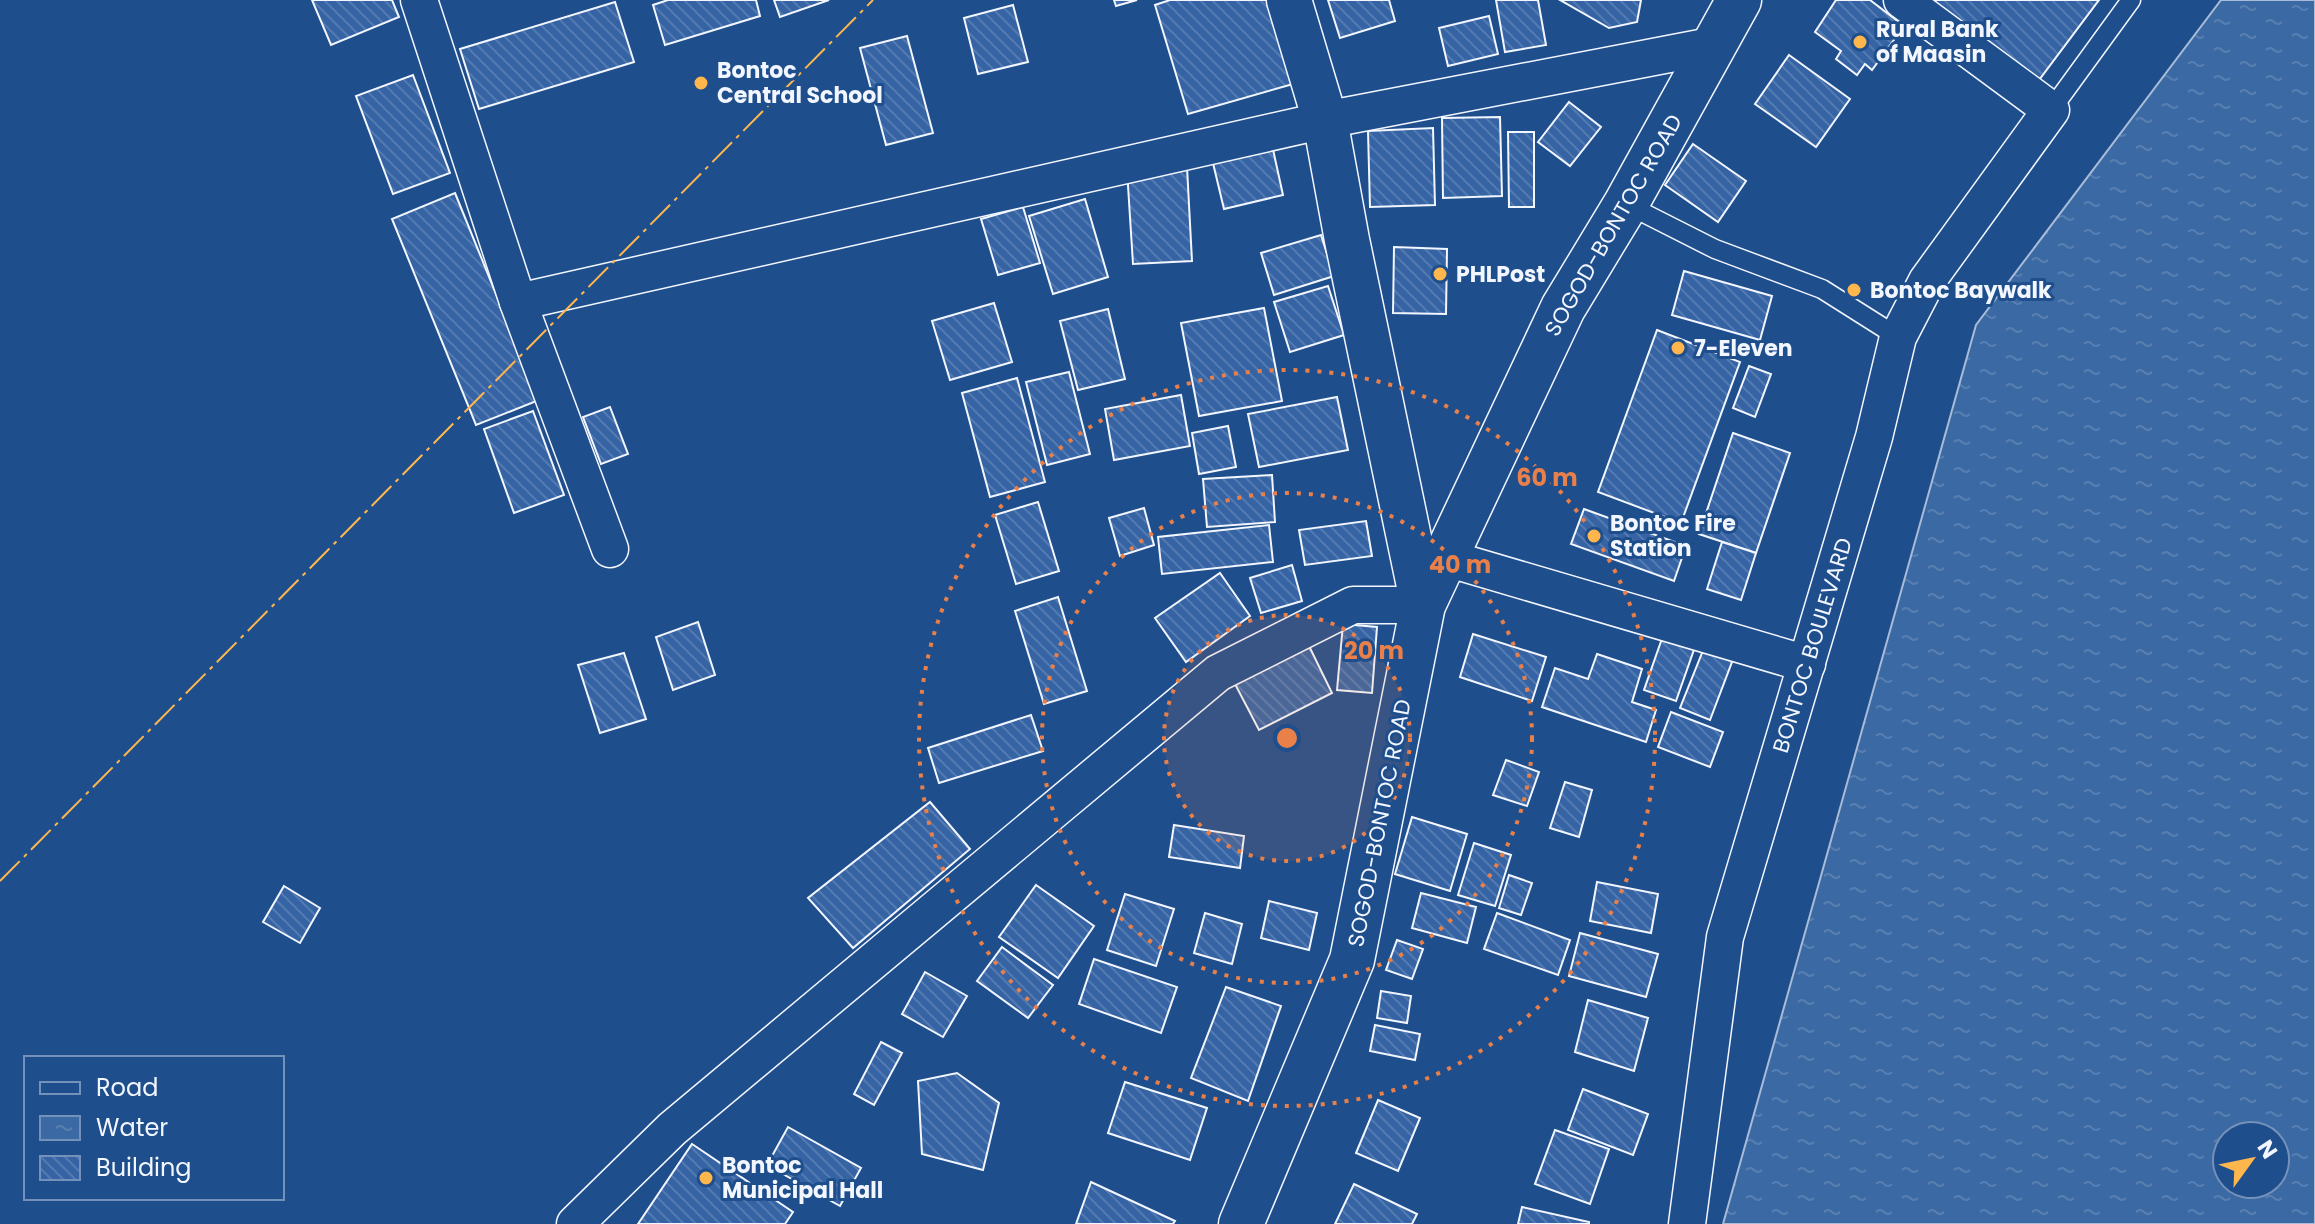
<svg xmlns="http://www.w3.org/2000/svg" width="2315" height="1224" viewBox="0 0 2315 1224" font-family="Poppins,sans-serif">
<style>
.water{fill:url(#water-ripples);stroke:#a8bbd7;stroke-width:2;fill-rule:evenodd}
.building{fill:url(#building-back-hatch);stroke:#f2f6ff;stroke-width:2}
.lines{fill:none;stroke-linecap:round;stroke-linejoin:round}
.service-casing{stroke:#f2f6ff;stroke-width:21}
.minor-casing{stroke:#f2f6ff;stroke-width:39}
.tertiary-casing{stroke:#f2f6ff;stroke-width:47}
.primary-casing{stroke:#f2f6ff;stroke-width:47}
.service{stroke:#1f4e8c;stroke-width:18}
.minor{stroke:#1f4e8c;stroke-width:36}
.tertiary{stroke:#1f4e8c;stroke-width:44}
.primary{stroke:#1f4e8c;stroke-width:44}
.power{stroke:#ffb74d;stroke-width:2;stroke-dasharray:28 6 4 6;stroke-linecap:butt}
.ring{fill:none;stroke:#ea8049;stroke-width:4;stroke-dasharray:4 8}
.poi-dot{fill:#ffb74d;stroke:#1f4e8c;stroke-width:3}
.labels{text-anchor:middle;stroke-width:6;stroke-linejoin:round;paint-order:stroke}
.poi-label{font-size:22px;font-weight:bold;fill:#f2f6ff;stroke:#1f4e8c;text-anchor:start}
.street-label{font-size:22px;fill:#f2f6ff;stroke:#1f4e8c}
.centre{fill:#ea8049;stroke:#1f4e8c;stroke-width:4}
.ring-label{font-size:24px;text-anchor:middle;font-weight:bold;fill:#ea8049;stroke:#1f4e8c;stroke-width:6;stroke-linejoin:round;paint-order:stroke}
</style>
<defs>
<pattern id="water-ripples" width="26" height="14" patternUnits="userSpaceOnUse" patternTransform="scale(2)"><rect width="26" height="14" fill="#3b69a3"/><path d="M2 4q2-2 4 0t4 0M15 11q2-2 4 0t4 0" fill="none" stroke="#587fb1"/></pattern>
<pattern id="building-back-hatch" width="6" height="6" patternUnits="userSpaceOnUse" patternTransform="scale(2)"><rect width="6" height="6" fill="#3563a3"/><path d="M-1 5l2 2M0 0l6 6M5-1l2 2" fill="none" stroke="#537ab1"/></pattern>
</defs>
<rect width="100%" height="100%" fill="#1f4e8c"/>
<path class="water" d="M2221,0H2315V1224H1723L1976,325ZM2227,1136H2275V1184H2227Z"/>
<g class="building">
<path d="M312,0H392L399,17L331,45Z"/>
<path d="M668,0H756L760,16L665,45L653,5Z"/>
<path d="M774,0H829L780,17Z"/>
<path d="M1114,0H1137L1116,6Z"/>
<path d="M1170,0H1268L1293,84L1188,114L1155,5Z"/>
<path d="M1328,0H1389L1395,21L1340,38Z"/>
<path d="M1496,0H1538L1546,45L1505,52Z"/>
<path d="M1560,0H1641L1637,22L1609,28Z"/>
<path d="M1836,0H1870L1904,26L1872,70L1865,64L1857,75L1836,59L1841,51L1815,32Z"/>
<path d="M1925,0H2099L2033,88Z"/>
<path d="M615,2L634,62L479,109L460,49Z"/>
<path d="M1013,5L1028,62L978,74L964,18Z"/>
<path d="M1489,16L1498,54L1448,66L1439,28Z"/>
<path d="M907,36L933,133L886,145L860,48Z"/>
<path d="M1789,55L1850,99L1816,147L1755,104Z"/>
<path d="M413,75L450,173L393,194L356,96Z"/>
<path d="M1569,102L1601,127L1570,166L1538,142Z"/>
<path d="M1500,117L1502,196L1443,198L1442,118Z"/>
<path d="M1433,128L1435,205L1370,207L1368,131Z"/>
<path d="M1508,132H1534V207H1509Z"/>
<path d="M1693,144L1746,181L1718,222L1665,185Z"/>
<path d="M1272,145L1283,195L1224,209L1212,159Z"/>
<path d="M1187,167L1192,261L1133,264L1127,170Z"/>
<path d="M455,193L539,400L476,425L392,219Z"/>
<path d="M1085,199L1108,277L1053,294L1029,216Z"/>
<path d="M1023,207L1040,263L998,275L981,219Z"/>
<path d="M1321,235L1334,276L1274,295L1261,253Z"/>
<path d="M1394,247L1447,249L1446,314L1393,313Z"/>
<path d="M1684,271L1772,296L1760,340L1672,315Z"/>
<path d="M1328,286L1344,335L1290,352L1274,302Z"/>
<path d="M994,303L1012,362L950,380L932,321Z"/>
<path d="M1264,308L1282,401L1199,416L1181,323Z"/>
<path d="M1108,309L1125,379L1078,390L1060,321Z"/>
<path d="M1657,330L1740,362L1681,523L1598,492Z"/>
<path d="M1749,366L1771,374L1755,417L1733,408Z"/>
<path d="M1069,372L1090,454L1047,465L1026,382Z"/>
<path d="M1017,378L1045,482L990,497L962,393Z"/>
<path d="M1181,395L1190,446L1114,460L1105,409Z"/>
<path d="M1337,397L1348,450L1259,467L1248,414Z"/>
<path d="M610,407L628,454L601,464L583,417Z"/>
<path d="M533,411L564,495L514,513L484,429Z"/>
<path d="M1228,426L1236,467L1199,474L1192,433Z"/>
<path d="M1733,433L1790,453L1756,553L1699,534Z"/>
<path d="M1272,475L1275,522L1207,527L1203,479Z"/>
<path d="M1038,502L1059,571L1016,584L995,515Z"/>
<path d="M1144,508L1154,545L1120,556L1109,518Z"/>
<path d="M1584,509L1686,546L1674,581L1571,544Z"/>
<path d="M1366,521L1372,556L1305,565L1299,530Z"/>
<path d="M1269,525L1273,562L1162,574L1158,537Z"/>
<path d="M1722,542L1756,553L1741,600L1707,589Z"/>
<path d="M1292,565L1302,601L1261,613L1250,578Z"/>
<path d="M1220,573L1250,616L1186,662L1155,618Z"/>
<path d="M1058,597L1087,691L1044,704L1015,611Z"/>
<path d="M698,622L715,675L673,690L656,637Z"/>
<path d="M1343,624L1377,627L1372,693L1337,690Z"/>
<path d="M1665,630L1697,641L1676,701L1644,690Z"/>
<path d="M1473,634L1546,657L1532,701L1460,677Z"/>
<path d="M1706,643L1735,654L1710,720L1680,708Z"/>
<path d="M1309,646L1332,693L1259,730L1235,684Z"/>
<path d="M624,653L646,719L600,733L578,665Z"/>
<path d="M1597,654L1642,669L1632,702L1656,710L1646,742L1542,707L1555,668L1588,679Z"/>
<path d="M1671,712L1723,732L1710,767L1658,747Z"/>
<path d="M1031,715L1043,751L939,783L928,748Z"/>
<path d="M1506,760L1539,772L1527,806L1493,795Z"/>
<path d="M1565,782L1592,790L1579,837L1550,828Z"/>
<path d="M930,802L970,849L853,948L808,898Z"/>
<path d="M1412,817L1467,834L1450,891L1395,874Z"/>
<path d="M1174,825L1244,836L1240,868L1169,857Z"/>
<path d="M1474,843L1511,855L1495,906L1458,895Z"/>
<path d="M1509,875L1532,883L1521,915L1499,908Z"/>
<path d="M1597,882L1658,894L1651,933L1590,921Z"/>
<path d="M1036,885L1094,926L1058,978L999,937Z"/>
<path d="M284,886L320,908L300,943L263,922Z"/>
<path d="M1421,893L1476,907L1467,943L1412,928Z"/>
<path d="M1125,894L1174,909L1156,966L1107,950Z"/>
<path d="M1269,901L1317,913L1309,950L1261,938Z"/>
<path d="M1205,913L1242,924L1232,964L1194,953Z"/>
<path d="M1497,913L1570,940L1558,975L1484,949Z"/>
<path d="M1580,933L1658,954L1646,997L1569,976Z"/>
<path d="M1397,940L1423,949L1412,979L1386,970Z"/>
<path d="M1002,947L1053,985L1028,1018L977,981Z"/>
<path d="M1094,959L1177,987L1161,1033L1079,1004Z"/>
<path d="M925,972L967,996L943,1037L902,1014Z"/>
<path d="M1226,987L1281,1006L1248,1101L1191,1078Z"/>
<path d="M1381,991L1411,996L1407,1023L1377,1018Z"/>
<path d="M1588,1000L1648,1018L1634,1071L1575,1052Z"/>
<path d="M1375,1025L1420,1034L1415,1060L1370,1051Z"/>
<path d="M881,1042L902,1053L874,1105L854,1094Z"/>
<path d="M957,1073L999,1103L983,1170L922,1154L918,1081Z"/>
<path d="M1125,1082L1207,1108L1190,1160L1108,1133Z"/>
<path d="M1583,1089L1648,1114L1633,1155L1568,1130Z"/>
<path d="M1378,1100L1420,1118L1398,1171L1356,1153Z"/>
<path d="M788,1127L861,1168L840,1206L767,1165Z"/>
<path d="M1555,1130L1609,1149L1590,1204L1535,1184Z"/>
<path d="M692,1144L793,1212L785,1224H638Z"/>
<path d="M1091,1182L1175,1221L1173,1224H1076Z"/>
<path d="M1354,1184L1417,1214L1412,1224H1335Z"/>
<path d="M1522,1207L1589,1222V1224H1518Z"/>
</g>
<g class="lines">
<g class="service-casing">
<g id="service">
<path d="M2051,110L2131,0"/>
<path d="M1626,204L1715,249L1822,289L1898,337"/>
</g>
</g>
<g class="minor-casing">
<g id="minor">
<path d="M419,0L518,302L610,549"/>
<path d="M518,302L1325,120L1716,45"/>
<path d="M1443,557L1807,664"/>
<path d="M575,1224L672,1129L1218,673L1353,605H1423"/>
<path d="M1687,1224L1725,937L1874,437L1898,337L1927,281L2051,110L1902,0"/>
</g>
</g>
<g class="tertiary-casing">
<path id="tertiary" d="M1289,0L1325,120L1347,240L1423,605"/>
</g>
<g class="primary-casing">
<path id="primary" d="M1241,1224L1352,960L1423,605L1563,308L1626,204L1739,0"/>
</g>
<use href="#service" class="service"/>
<use href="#minor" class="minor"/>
<use href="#tertiary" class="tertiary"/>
<use href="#primary" class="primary"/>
<path class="power" d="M0,881L873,0"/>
</g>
<circle cx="1287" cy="738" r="123" fill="#ea8049" fill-opacity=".12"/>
<g class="ring">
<circle cx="1287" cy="738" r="123"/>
<circle cx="1287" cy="738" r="245"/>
<circle cx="1287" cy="738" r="368"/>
</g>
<g class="poi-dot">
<circle cx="1860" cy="42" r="8"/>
<circle cx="701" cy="83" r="8"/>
<circle cx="1440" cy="274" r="8"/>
<circle cx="1854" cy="290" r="8"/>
<circle cx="1678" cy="348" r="8"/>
<circle cx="1594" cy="536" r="8"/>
<circle cx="706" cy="1178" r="8"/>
</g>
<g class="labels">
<g class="poi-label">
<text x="1876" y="37">Rural Bank<tspan x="1876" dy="25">of Maasin</tspan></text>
<text x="717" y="78">Bontoc<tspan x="717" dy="25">Central School</tspan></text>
<text x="1456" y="282">PHLPost</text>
<text x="1870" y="298">Bontoc Baywalk</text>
<text x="1694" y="356">7-Eleven</text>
<text x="1610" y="531">Bontoc Fire<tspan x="1610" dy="25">Station</tspan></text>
<text x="722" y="1173">Bontoc<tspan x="722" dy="25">Municipal Hall</tspan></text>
</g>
<g class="street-label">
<text transform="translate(1613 225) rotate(-60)" y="8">SOGOD-BONTOC ROAD</text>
<text transform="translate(1812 645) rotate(-73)" y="8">BONTOC BOULEVARD</text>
<text transform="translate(1379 823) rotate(-79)" y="8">SOGOD-BONTOC ROAD</text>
</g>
</g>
<circle cx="1287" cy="738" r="12" class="centre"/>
<g class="ring-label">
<text x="1547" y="486">60 m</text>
<text x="1460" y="573">40 m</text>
<text x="1374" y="659">20 m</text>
</g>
<rect x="24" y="1056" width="260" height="144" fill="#1f4e8c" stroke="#7391ba" stroke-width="2"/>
<rect x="40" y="1082" width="40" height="12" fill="#1f4e8c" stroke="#7391ba" stroke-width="2"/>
<text x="96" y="1096" font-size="24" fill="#f2f6ff">Road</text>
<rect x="40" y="1116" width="40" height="24" fill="url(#water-ripples)" stroke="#7391ba" stroke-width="2"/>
<text x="96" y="1136" font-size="24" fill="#f2f6ff">Water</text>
<rect x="40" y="1156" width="40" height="24" fill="url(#building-back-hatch)" stroke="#7391ba" stroke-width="2"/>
<text x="96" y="1176" font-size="24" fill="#f2f6ff">Building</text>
<g transform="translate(2251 1160) rotate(57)"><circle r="38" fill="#1f4e8c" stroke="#7391ba" stroke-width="2"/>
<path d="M0-6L14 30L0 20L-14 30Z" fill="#ffb74d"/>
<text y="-12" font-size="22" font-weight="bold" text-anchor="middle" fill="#f2f6ff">N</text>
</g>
</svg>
